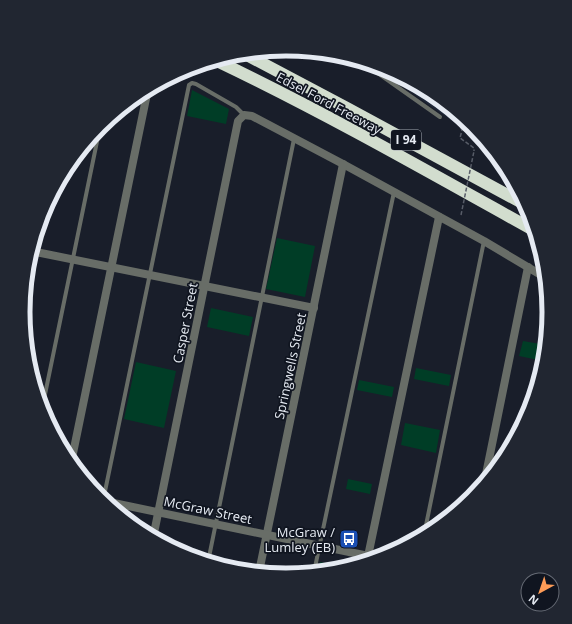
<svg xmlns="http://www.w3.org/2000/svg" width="572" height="624" viewBox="0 0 572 624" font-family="'Open Sans',sans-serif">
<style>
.built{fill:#1e2738}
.green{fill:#003d26}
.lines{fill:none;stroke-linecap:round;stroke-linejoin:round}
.path{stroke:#585d68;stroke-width:1.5;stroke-dasharray:4 2;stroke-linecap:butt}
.service{stroke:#686d67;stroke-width:4}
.minor{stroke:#686d67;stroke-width:8}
.tertiary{stroke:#686d67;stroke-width:8}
.motorway{stroke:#d2ddce;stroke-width:12}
.path-bridge{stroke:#585d68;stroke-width:1.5;stroke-dasharray:4 2;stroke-linecap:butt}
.labels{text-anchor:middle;stroke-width:3.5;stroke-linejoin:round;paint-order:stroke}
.shield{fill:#101520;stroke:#a5aab3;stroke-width:1}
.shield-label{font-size:12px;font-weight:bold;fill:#e5eaf2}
.street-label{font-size:13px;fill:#e5eaf2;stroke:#101520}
.poi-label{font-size:13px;fill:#e5eaf2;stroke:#101520;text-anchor:end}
.rim{fill:none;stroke:#e5eaf2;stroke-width:5}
</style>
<rect width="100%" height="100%" fill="#191e2a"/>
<g class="built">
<path d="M317,52L338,54L353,59L352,62Z"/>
<path d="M375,66L387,69L432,93L472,126L488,145L432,107Z"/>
</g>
<g class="green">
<path d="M192,90L229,109L226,124L187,116Z"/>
<path d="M277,238L315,246L305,297L266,289Z"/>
<path d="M211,308L253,317L249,336L207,327Z"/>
<path d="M523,341L546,345L543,361L519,356Z"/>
<path d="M136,362L176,371L164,428L124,419Z"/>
<path d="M416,368L451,375L449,386L414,379Z"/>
<path d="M359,380L394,387L392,397L357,390Z"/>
<path d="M405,423L440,430L436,453L401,445Z"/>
<path d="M348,479L372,484L370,494L346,489Z"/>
<path d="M320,562L346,567L337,570L318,572Z"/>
</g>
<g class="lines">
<path class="path" d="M458,122L462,130L460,138L474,148V151"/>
<g class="service">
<path d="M362,62L440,117"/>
<path d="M42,409L100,127"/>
<path d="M103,501L189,85L192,83L196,84L236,107L244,115"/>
<path d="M424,535L484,241"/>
<path d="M208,562L294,139"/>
<path d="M314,572L394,192"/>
</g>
<g class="minor">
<path d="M362,62V61"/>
<path d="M31,251L314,308"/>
<path d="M71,463L148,89"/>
<path d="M484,484L528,267"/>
<path d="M153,538L238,121L244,115L252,116L343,164L484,241L546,278"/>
<path d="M367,561L439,217"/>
<path d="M259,572L343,164"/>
</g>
<path class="tertiary" d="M104,501L378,558"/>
<g class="motorway">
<path d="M243,53L347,108L526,205"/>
<path d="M215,60C324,112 429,172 535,231"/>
</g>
<path class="path-bridge" d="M461,215L474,151"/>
</g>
<defs>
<g id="bus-square" transform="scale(1)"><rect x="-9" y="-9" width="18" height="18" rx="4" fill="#1a4fb4" stroke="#101520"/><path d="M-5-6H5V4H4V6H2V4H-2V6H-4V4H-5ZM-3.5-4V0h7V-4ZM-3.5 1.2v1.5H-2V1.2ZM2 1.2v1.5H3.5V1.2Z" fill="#fff"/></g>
</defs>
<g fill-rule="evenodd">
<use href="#bus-square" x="349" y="539"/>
</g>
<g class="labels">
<rect class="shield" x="391" y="130" width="30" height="20" rx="3"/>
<g class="shield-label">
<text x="406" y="144">I 94</text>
</g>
<g class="street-label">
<text transform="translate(329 103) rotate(28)" y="5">Edsel Ford Freeway</text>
<text transform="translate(185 323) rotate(-79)" y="5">Casper Street</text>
<text transform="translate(290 366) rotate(-78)" y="5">Springwells Street</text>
<text transform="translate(208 510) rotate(12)" y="5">McGraw Street</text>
</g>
<g class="poi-label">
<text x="335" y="537">McGraw /<tspan x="335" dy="15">Lumley (EB)</tspan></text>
</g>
</g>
<path d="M0 0H572V624H0ZM30 312a256 256 0 1 1 512 0a256 256 0 1 1-512 0Z" fill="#212631" fill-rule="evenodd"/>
<path class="rim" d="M30 312a256 256 0 1 1 512 0a256 256 0 1 1-512 0Z"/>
<g transform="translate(540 592) rotate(220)"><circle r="19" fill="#101520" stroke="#656a74"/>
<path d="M0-3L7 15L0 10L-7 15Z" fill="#fe9c57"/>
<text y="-6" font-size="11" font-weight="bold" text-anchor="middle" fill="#e5eaf2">N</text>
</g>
</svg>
